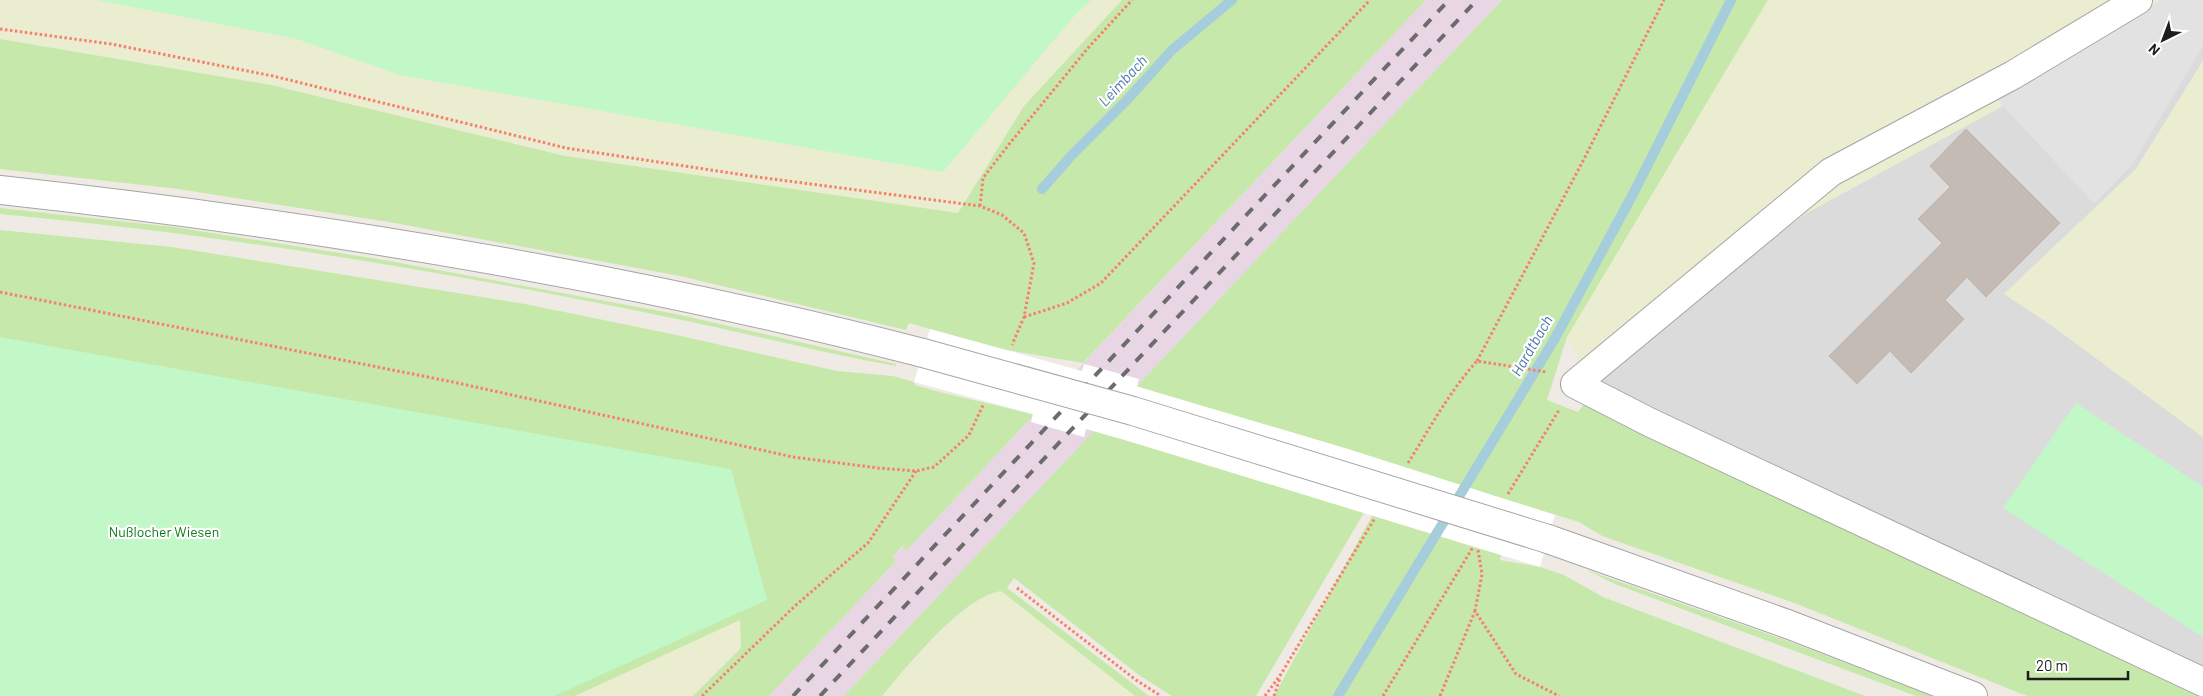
<svg xmlns="http://www.w3.org/2000/svg" width="2203" height="696" viewBox="0 0 2203 696" font-family="Barlow,sans-serif">
<style>
.residential{fill:#dcdbdb}
.industrial{fill:#e8d6e4}
.farmland{fill:#eaedd0}
.grass{fill:#c7e8ab}
.park{fill:#c2f8c8}
.parking{fill:#e2e2e2}
.pier{fill:#fff}
.lines{fill:none;stroke-linecap:round;stroke-linejoin:round}
.stream{stroke:#a5cddb;stroke-width:10}
.building{fill:#c3bbb4;stroke:#c0b3a7}
.minor-casing{stroke:#a5a5a5;stroke-width:30}
.path{stroke:#f7806d;stroke-width:3;stroke-dasharray:2.5 2.5;stroke-linecap:butt}
.minor{stroke:#fff;stroke-width:28}
.rail{stroke:#6c6c6c;stroke-width:4;stroke-dasharray:10 10;stroke-linecap:butt}
.minor-bridge-casing{stroke:#a5a5a5;stroke-width:30;stroke-linecap:butt}
.minor-bridge{stroke:#fff;stroke-width:28}
.labels{text-anchor:middle;stroke-width:4.5;stroke-linejoin:round;paint-order:stroke}
.park-label{font-size:14px;fill:#0e7a1a;stroke:#fff}
.water-label{font-size:15px;font-style:italic;fill:#4c79ab;stroke:#fff}
</style>
<rect width="100%" height="100%" fill="#efebe4"/>
<path class="residential" d="M2197,0H2203V61L2136,169L2004,294L2047,322L2203,437V667L1586,376L1806,213Z"/>
<path class="industrial" d="M1426,0H1502L844,696H769L896,561L893,557L903,546L907,550Z"/>
<g class="farmland">
<path d="M0,0H1122L1024,106L958,213L565,156L271,85L0,39Z"/>
<path d="M1768,0H2197L1807,213L1586,376L1567,337Z"/>
<path d="M2203,61V437L2047,322L2004,294L2136,169Z"/>
<path d="M1001,591L1135,696H882L929,643L968,607L989,592Z"/>
<path d="M740,619L741,648L693,696H575Z"/>
</g>
<g class="grass">
<path d="M1122,0H1426L1083,363L996,348L909,323L906,330L680,276L389,222L178,189L0,169V39L271,85L565,156L958,213L1024,106Z"/>
<path d="M1502,0H1768L1567,337L1547,400L1578,412L1600,383L2203,667V696H2027L1797,604L1602,536L1579,522L1514,502L1500,560L1540,567L1564,575L1603,597L1865,696H1274L1399,466L1136,387Z"/>
<path d="M0,208L174,227L384,260L676,314L896,364V366C820,353 747,333 672,318C450,272 226,235 0,214Z"/>
<path d="M0,230L172,247L525,304L672,334L837,371L893,376L914,382L915,385C955,397 995,404 1034,415L907,550L902,546L893,557L896,561L769,696H693L741,648L740,620L575,696H0Z"/>
<path d="M1094,431L1365,511L1256,696H1172L1139,675L1014,578L1007,588L1149,696H1135L1001,591C962,597 908,666 882,696H844Z"/>
<path d="M1586,570L1785,640L1933,696H1916L1615,584Z"/>
</g>
<g class="park">
<path d="M97,0H1091L1075,15L943,172L400,75L297,39Z"/>
<path d="M0,337L731,469L767,600L554,696H0Z"/>
<path d="M2076,403L2203,487V637L2003,508Z"/>
</g>
<path class="parking" d="M2160,0H2203V46L2132,165L2094,204L1994,96Z"/>
<path class="pier" d="M930,329L1082,371L1084,364L1139,379L1137,386L1139,387L1348,449L1555,515L1540,567L1125,440L1086,429L1084,437L1031,422L1033,414L914,382Z"/>
<g class="lines">
<g class="stream">
<path d="M1042,189L1071,156L1127,100L1172,50L1232,0"/>
<path d="M1338,696L1554,340L1633,194L1731,0"/>
</g>
</g>
<path class="building" d="M1966,129L2060,223L1986,297L1967,277L1945,300L1964,319L1911,373L1890,351L1857,384L1829,356L1942,243L1918,219L1950,187L1930,166Z"/>
<g class="lines">
<g class="minor-casing">
<g id="minor">
<path d="M2138,0L2013,75L1831,172L1575,384L1649,422L2203,682"/>
<path d="M0,190C311,224 621,275 923,353"/>
<path d="M1548,539L1790,625L1973,696"/>
</g>
</g>
<g class="path">
<path d="M0,29L111,44L273,76L566,148L757,177L980,206L1002,215L1024,233L1034,263L1024,317L1012,345"/>
<path d="M980,206L983,178L1010,143L1088,48L1132,0"/>
<path d="M0,292L453,382L793,457L878,468L916,471L934,467L969,435L984,403"/>
<path d="M1024,317L1067,303L1101,283L1370,0"/>
<path d="M1477,361L1583,161L1664,0"/>
<path d="M1408,463C1430,428 1449,392 1477,361L1546,372"/>
<path d="M1508,494L1559,410"/>
<path d="M1478,550L1482,574L1475,611L1516,674L1559,696"/>
<path d="M1017,588L1136,680L1161,696"/>
<path d="M702,696L796,605L868,543L916,471"/>
<path d="M1265,696L1281,674L1375,518"/>
<path d="M1274,696L1280,678"/>
<path d="M1383,696L1473,547"/>
<path d="M1440,696L1475,611"/>
</g>
<use href="#minor" class="minor"/>
<g class="rail">
<path d="M793,696L1449,0"/>
<path d="M820,696L1477,0"/>
</g>
<g class="minor-bridge-casing">
<path id="minor-bridge" d="M923,353L1133,411L1548,539"/>
</g>
<use href="#minor-bridge" class="minor-bridge"/>
</g>
<g class="labels">
<g class="park-label">
<text x="164" y="537">Nußlocher Wiesen</text>
</g>
<g class="water-label">
<text transform="translate(1123 81) rotate(-47)" y="5">Leimbach</text>
<text transform="translate(1532 346) rotate(-60)" y="5">Hardtbach</text>
</g>
</g>
<g transform="translate(2163 40) rotate(222)" stroke="#ffffff" stroke-width="4" paint-order="stroke">
<path d="M0-4L9 19L0 12L-9 19Z" fill="#1e1e1e"/>
<text y="-8" font-size="14" font-weight="bold" text-anchor="middle" fill="#1e1e1e">N</text>
</g>
<path d="M2028 671v8h100v-8" fill="none" stroke="#1e1e1e" stroke-width="2.5"/>
<text x="2036" y="671" font-size="15" fill="#1e1e1e" stroke="#ffffff" stroke-width="4" paint-order="stroke">20 m</text>
</svg>
